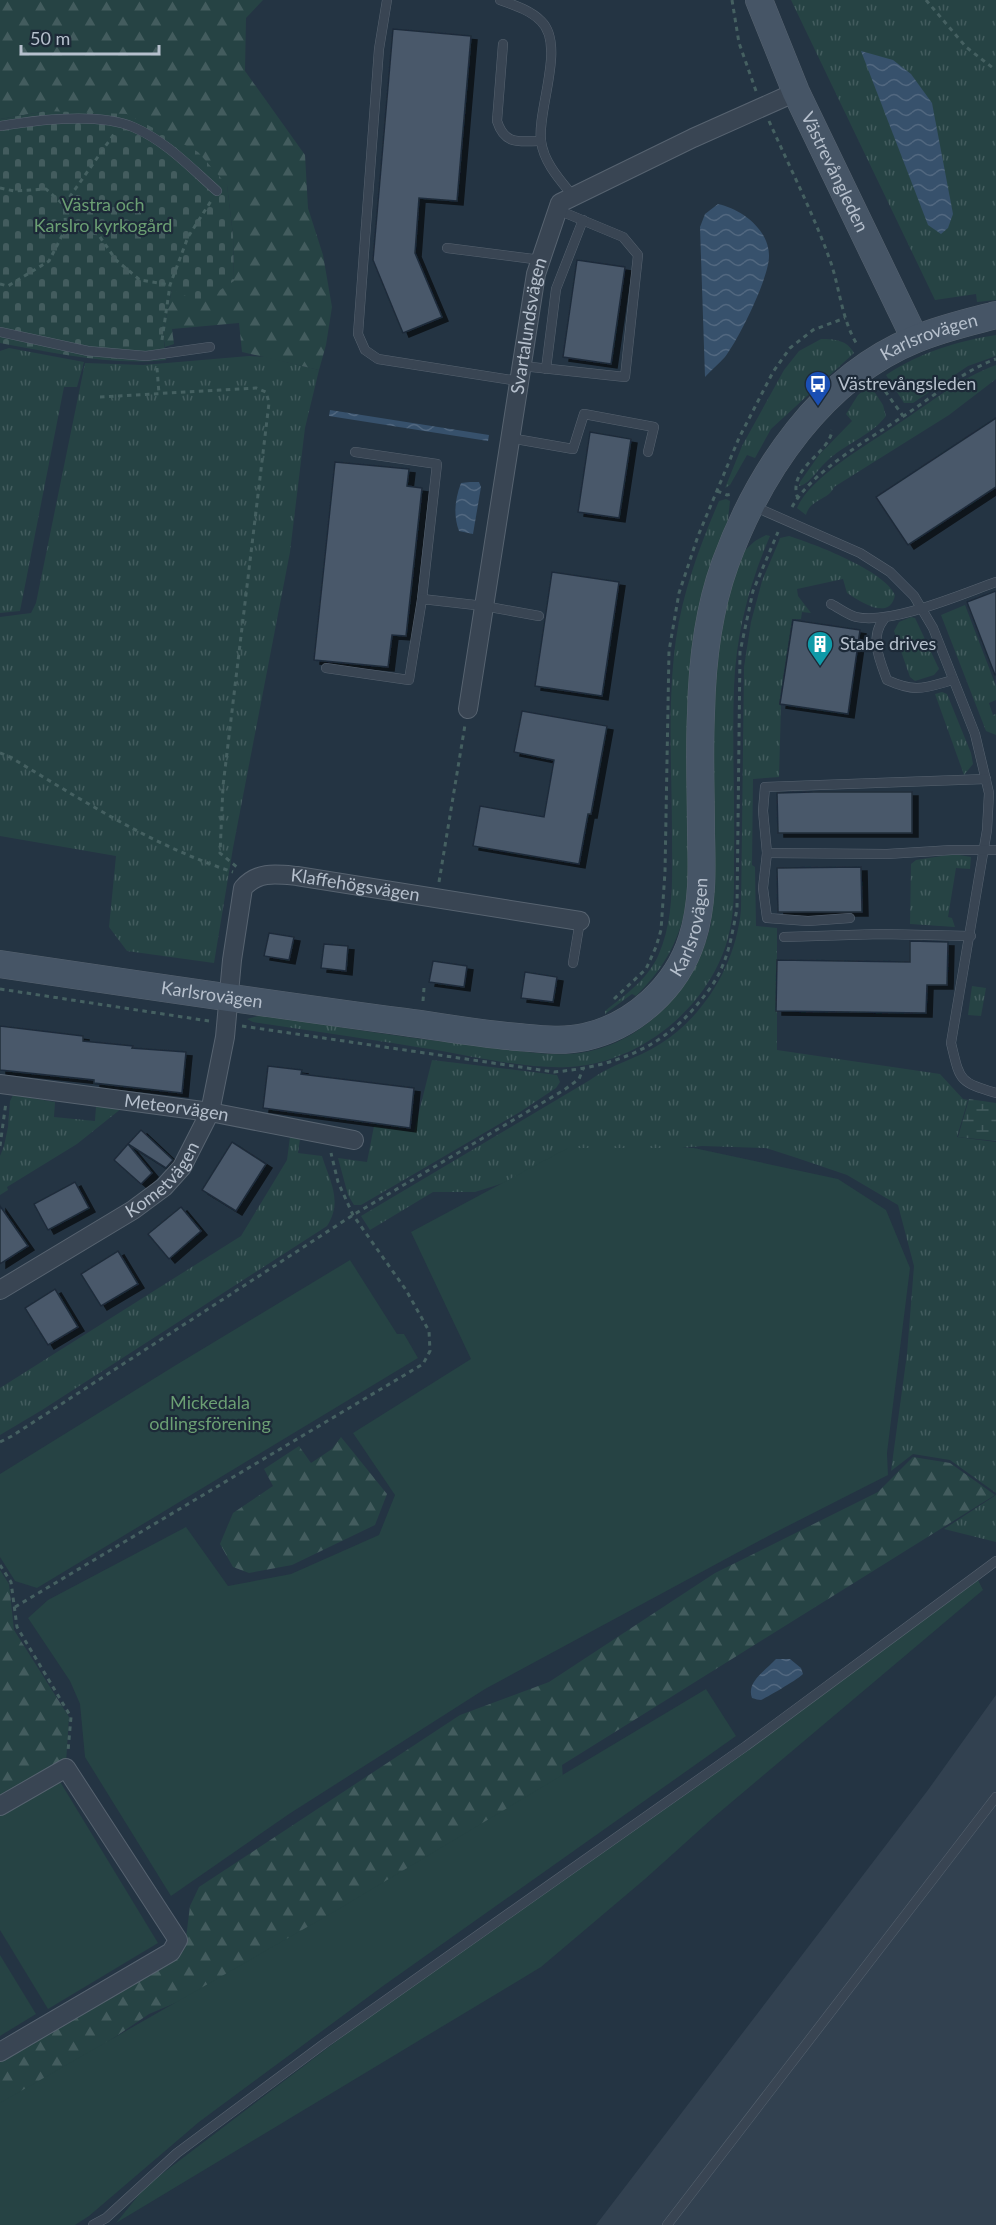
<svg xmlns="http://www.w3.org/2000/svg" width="996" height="2225" viewBox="0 0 996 2225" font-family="Lato,sans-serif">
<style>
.airport{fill:#324150}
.grass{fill:url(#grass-tufts)}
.forest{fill:url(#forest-firs)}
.wetland{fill:url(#wetland-marsh)}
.cemetery{fill:url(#cemetery-stones)}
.garden{fill:#264344}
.water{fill:url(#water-waves)}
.building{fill:#48586a;stroke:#1f2c3a;stroke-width:1.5;filter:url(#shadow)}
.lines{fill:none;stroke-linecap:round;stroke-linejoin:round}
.lane-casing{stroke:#576370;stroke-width:10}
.street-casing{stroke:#576370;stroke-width:20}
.secondary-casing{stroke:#576370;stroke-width:28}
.path{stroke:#456061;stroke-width:3;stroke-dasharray:4.5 4.5;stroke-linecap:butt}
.lane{stroke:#394553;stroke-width:9}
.street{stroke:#394553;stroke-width:18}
.secondary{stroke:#465566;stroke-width:27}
.labels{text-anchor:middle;stroke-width:4.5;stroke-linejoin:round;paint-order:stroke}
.street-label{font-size:18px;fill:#b6c0cd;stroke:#1d2a38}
.park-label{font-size:18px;fill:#6b9f73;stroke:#1d2a38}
.poi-label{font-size:18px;fill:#b6c0cd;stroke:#1d2a38;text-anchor:start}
</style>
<defs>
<pattern id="grass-tufts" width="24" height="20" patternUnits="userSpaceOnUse" patternTransform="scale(1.5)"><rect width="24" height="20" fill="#264344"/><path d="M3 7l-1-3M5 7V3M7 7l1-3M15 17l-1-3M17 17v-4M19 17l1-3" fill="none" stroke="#435c5e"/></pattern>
<pattern id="forest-firs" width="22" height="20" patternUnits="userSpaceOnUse" patternTransform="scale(1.5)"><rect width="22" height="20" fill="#264344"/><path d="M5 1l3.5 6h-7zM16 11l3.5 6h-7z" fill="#435c5e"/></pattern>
<pattern id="wetland-marsh" width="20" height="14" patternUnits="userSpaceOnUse" patternTransform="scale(1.5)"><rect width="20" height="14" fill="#264344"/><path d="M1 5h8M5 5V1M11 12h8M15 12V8" fill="none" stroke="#435c5e"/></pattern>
<pattern id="cemetery-stones" width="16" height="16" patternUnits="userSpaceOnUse" patternTransform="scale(1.5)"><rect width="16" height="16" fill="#264344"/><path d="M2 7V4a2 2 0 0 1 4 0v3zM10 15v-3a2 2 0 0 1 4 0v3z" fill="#435c5e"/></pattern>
<pattern id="water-waves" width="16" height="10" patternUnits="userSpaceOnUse" patternTransform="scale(1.5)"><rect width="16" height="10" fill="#37516c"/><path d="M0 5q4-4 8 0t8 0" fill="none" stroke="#526880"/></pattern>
<filter id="shadow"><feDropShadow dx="6" dy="4" stdDeviation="0" flood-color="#0009"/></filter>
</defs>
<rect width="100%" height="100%" fill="#243443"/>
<path class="airport" d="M996,1695V2225H596L928,1790Z"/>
<g class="grass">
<path d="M791,0H996V300L977,302L976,294L935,300Z"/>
<path d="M996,335V356L968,366L913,403H904L886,375C919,353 957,341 996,335Z"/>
<path d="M821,339C835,339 847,340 854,353L771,429L755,458L747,455L730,485L725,488L742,446L784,370L799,351Z"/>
<path d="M9,348L84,362L77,387H64L20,611L0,613V351Z"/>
<path d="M249,356L266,357L319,370L305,428L290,552L233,848L214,963L127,951L109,927L116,856L0,836V617L31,613L36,603L85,363L143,365Z"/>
<path d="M996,365V379L949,415L834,487C829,500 810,499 806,515L797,508C810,477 870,443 898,424C930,403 960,378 996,365Z"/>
<path d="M870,385L883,405L886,416C871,436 844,444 826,462C818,469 809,485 799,486L800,482L819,455L852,421L846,414L858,395Z"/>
<path d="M726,499L730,501L728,520L712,565L688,896C680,939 667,965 636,996L632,994L605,1014V1011C625,995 647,980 658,956C675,919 672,874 672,835C672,770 667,704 676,639C683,591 700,545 719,501Z"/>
<path d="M766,535L770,536C749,584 736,635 734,687C732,744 735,801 734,858C734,883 735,910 729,934C712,1005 641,1064 568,1067C526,1069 477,1057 436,1050C375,1040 314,1031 253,1022L247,1019L262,1015C329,1025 397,1037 465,1044C500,1047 535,1056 569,1054C640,1050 695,989 711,924L715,662L730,588L744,551L755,541Z"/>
<path d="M789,536C814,544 884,570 895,595C890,622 859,601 847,593L843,579L797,589L798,596L811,613L802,612L801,619H792L779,704L781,706L779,777L753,779L752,865L755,867L756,926L777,928V1050L940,1074L963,1099L968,1100L957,1137L996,1142V1493L950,1460L913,1454L891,1471L907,1354L914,1266L898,1205L847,1175L797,1158L766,1148L702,1146L651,1151L523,1177L475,1192H433L370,1230L361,1216L590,1080C611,1064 637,1059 660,1044C705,1016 736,963 741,910L744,667L751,622L762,581L779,541L780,538Z"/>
<path d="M965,605L996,686V700L989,703L993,715L996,714V735L986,731L941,615Z"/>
<path d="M911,617L915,618L939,669L934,675L915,681L910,677L894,631L899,622Z"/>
<path d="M942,692L947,694L971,753L973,764L964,775L935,694Z"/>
<path d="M954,854L971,857L970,869L956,868L948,917L952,918L955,927L910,924L911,864L916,860Z"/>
<path d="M972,986L986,988L981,1016L968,1015Z"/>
<path d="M432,1060L557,1075L560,1082L556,1088L520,1112L361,1205H354L348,1195L338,1158L367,1162L374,1126L414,1132Z"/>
<path d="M13,1095L55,1102L54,1117L95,1121L96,1106L122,1108L77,1144L7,1187L8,1190L0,1195V1156L4,1146L8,1127L10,1101Z"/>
<path d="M290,1137L300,1139L298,1153L322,1156C330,1182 343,1201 327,1226L42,1410L0,1435V1388L241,1236L287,1160Z"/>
<path d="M996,1495V1542L944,1529Z"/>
</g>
<g class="forest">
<path d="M0,0H263L246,18L245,71L305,155L308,208L323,255L332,307L326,345L319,370L242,352L239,323L172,329L174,344L165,347L163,333L172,289L234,280L233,235L227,185L47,111L0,119Z"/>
<path d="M341,1437L387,1494L375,1525L292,1565L249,1573L233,1567L220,1544L233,1513L273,1486L264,1469L299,1446L311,1463L332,1449Z"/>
<path d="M913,1457L950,1463L995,1495L562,1765L565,1806L213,1987L149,2014L0,2115V2061L121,1992L186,1938L190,1906L199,1887L460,1715L549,1682L715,1573L878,1492Z"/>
<path d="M0,1570L9,1584L14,1630L69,1717L66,1763L0,1802Z"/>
</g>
<path class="wetland" d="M969,1099L996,1103V1141L958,1137Z"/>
<path class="cemetery" d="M47,111L127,114L198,152L227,185L233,235L234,281L200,303L172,289L163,333L166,360C110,366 55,353 0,343V119Z"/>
<g class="garden">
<path d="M568,1148H694L838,1179L886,1210L910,1268L887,1453L888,1475L772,1534L485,1689L289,1814L171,1896L85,1757L80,1704L70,1681L28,1618L48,1600L186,1527L228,1586L291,1574L379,1535L395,1495L353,1433L471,1359L411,1232Z"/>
<path d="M350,1260L397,1334H404L418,1358L37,1588L15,1581L0,1557V1474L176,1365Z"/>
<path d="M978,1580L983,1590L714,1817L645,1879L541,1967L116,2223L146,2186L359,2024L702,1783Z"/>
<path d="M706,1689L736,1736L383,1986L199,2122L89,2216L75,2225H0V2103L337,1910Z"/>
<path d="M59,1780L158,1943L48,2009L0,1930V1816Z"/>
<path d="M0,1955L36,2014L0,2036Z"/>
</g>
<g class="water">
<path d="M861,51L893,60L911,74L932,103L953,214L948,228L941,234L928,225Z"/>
<path d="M718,204C741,209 769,229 769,256C769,278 739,339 725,357C719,364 711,370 705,377L700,227L705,214Z"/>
<path d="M330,410L489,435L488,441L329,416Z"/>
<path d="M470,482H479L481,487L473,534L459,531C453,515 455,499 461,483Z"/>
<path d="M776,1659H790L801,1668L803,1674C800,1678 766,1698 761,1700C758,1700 756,1699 752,1698C746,1682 765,1671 776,1659Z"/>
</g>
<g class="building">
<path d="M393,29L471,36L457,201L419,198L415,253L442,317L403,333L373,260Z"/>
<path d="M577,260L625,267L611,364L563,357Z"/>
<path d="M996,418V487L908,545L876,497Z"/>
<path d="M590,432L631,439L619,518L578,512Z"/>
<path d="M335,462L409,469L407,486L422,488L406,636L392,635L388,667L314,660Z"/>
<path d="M552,572L619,582L602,696L535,686Z"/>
<path d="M996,591V675H995L967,602Z"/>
<path d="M793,620L860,630L848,714L780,704Z"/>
<path d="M522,711L607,726L591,814H588L579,864L473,846L480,806L544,817L554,760L514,752Z"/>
<path d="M813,792H912V833H778L777,793Z"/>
<path d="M861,867L862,912H778L777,868Z"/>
<path d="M269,933L294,937L289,960L264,956Z"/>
<path d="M910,941L948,942L947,985H927L926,1013L776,1011L777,960L910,962Z"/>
<path d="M324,944L348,946L346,971L321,968Z"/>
<path d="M433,961L467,966L464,987L429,982Z"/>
<path d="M525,972L557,977L553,1002L521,998Z"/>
<path d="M0,1026L83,1036V1041L133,1046L132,1048L186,1052L182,1093L94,1083V1080L0,1070Z"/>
<path d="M268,1066L302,1070L301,1074L414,1088L410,1128L263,1108Z"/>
<path d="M141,1130L173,1160L166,1168L128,1144Z"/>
<path d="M232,1142L266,1164L236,1211L202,1190Z"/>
<path d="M128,1144L152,1173L141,1184L114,1160Z"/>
<path d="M75,1182L89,1208L48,1230L34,1204Z"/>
<path d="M0,1206L28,1246L0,1264Z"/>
<path d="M181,1207L201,1231L169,1259L148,1234Z"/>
<path d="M118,1251L138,1284L101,1306L81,1274Z"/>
<path d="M55,1289L78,1327L48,1345L25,1308Z"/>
</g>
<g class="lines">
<g class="lane-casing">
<g id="lane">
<path d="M387,0L379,49L358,334L365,350L378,359L518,381"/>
<path d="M500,0C514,5 530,10 541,21C566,45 537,109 541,141C544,163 560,180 573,196"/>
<path d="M503,44L497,121C505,146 520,141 541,141"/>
<path d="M0,126C37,120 98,112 133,127C166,141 191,168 217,191"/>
<path d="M447,248L541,260"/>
<path d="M0,332L88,351L146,356L210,347"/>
<path d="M522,366L625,377L638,255L623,237L558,210"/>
<path d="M546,369L556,289L583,220"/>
<path d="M510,438L573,449L584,414L654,427L648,452"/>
<path d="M355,452L437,464L422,599"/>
<path d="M753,506L860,553L890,572L914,596L933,628L975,734L989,793L987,830L951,1043C960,1080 958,1082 996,1093"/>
<path d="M831,604C839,608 848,615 856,617C891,625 962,594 996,582"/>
<path d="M884,619C869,637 880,661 887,680C916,693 924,688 953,680"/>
<path d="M326,668L409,680L422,599L484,606L539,616"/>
<path d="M767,853L887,854L952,850H996"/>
<path d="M850,918L808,921L767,918L763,888L767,853L763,811L765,787L986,779"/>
<path d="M784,937L881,934L971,936"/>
<path d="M573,963L580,921"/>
<path d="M93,2225L106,2218L177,2153L325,2043L746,1746L996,1561"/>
<path d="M667,2225L996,1797"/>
</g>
</g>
<g class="street-casing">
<g id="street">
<path id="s1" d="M468,709L536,274L560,203L693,138L796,92"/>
<path id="s2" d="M0,1084L210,1112L354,1140"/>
<path id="s3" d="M0,1290L133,1210L164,1187L182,1167L210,1112L225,1037L232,960L243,888C258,871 276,874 297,876L580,921"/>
<path d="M0,1806L66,1768L178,1940L171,1952L0,2052"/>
</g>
</g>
<g class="secondary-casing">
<g id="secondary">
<path id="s4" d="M759,0L796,92L915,339"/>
<path id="s5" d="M0,964C135,984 270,1004 405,1022C442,1027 480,1034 518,1037C540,1039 563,1042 585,1037C634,1026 677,987 692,939C703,905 702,869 701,834C701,793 699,753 701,713C702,663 708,611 725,564C759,471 822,377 916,339C942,328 969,322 996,315"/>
</g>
</g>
<g class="path">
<path d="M732,0L739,43L756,91"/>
<path d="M926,0L966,47L993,68H996"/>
<path d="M769,121C790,168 814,215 831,263C840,290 842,321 858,346"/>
<path d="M0,188L14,191L46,189L64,205"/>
<path d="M66,228L98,234L116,260L140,280L170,285"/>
<path d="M0,284L8,286L49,261L66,228L64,205L114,134"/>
<path d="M162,340L170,285L188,237L211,201"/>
<path d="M157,368L159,394"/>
<path d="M880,384L903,416"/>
<path d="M100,397L256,388L266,392L269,403L223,786L220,853L238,868"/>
<path d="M717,491L727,495L732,494"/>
<path d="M798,499C786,468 830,454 832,430"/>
<path d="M792,507C812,471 868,440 902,417C933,397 961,372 996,359"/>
<path d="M0,753L10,757C82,800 153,846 233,872"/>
<path d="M439,882L465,725"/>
<path d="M0,989L209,1021"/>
<path d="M614,999L646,969L656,947L661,930L665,872L669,651L679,593L698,536L739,438L773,372L790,348L813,330L845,318"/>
<path d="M423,1001L424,988"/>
<path d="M242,1026L554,1072C611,1067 659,1050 696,1006C706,994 716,982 722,967C730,949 733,929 737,909L740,652L753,591L778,532"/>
<path d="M0,1146L6,1102"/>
<path d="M0,1442L12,1436L353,1215L564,1090L579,1079L583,1069"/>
<path d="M0,1565L11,1582L17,1627L71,1717L68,1751"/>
<path d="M15,1607L423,1364L430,1351L429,1331L406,1290L353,1215L338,1182L331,1153"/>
</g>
<use href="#lane" class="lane"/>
<use href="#street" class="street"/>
<use href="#secondary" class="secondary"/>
</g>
<defs>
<g id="bus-pin" transform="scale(1.35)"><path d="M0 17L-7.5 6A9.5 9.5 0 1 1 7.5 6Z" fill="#1a4fb4" stroke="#1d2a38"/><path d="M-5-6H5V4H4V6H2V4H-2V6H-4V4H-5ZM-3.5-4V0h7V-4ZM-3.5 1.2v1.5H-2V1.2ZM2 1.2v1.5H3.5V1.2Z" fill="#fff"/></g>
<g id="building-pin" transform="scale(1.35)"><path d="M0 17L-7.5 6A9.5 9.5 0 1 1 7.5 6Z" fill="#0f9aa8" stroke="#1d2a38"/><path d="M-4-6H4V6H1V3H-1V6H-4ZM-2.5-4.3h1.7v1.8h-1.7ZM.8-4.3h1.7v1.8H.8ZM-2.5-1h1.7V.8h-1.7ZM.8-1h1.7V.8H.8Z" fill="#fff"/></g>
</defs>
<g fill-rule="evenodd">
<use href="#bus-pin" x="818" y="384"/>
<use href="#building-pin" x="820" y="644"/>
</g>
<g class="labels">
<g class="street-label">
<text dy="6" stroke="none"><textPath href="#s4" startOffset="188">Västrevångleden</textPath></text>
<text dy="6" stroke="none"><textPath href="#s1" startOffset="388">Svartalundsvägen</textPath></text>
<text dy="6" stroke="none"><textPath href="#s5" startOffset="1437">Karlsrovägen</textPath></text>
<text dy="6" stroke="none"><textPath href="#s3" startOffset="626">Klaffehögsvägen</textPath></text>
<text dy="6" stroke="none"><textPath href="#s5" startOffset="753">Karlsrovägen</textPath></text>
<text dy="6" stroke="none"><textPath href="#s5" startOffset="214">Karlsrovägen</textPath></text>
<text dy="6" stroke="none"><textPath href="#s2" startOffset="178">Meteorvägen</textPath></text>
<text dy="6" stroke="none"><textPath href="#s3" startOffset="198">Kometvägen</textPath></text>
</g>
<g class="park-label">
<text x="103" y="211">Västra och<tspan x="103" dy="21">Karslro kyrkogård</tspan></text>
<text x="210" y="1409">Mickedala<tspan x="210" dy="21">odlingsförening</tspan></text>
</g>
<g class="poi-label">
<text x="838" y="390">Västrevångsleden</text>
<text x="840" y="650">Stabe drives</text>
</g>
</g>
<path d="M21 45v9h138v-9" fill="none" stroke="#b6c0cd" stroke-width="3"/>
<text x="30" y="45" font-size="18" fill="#b6c0cd" stroke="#1d2a38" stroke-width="4.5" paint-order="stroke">50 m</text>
</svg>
